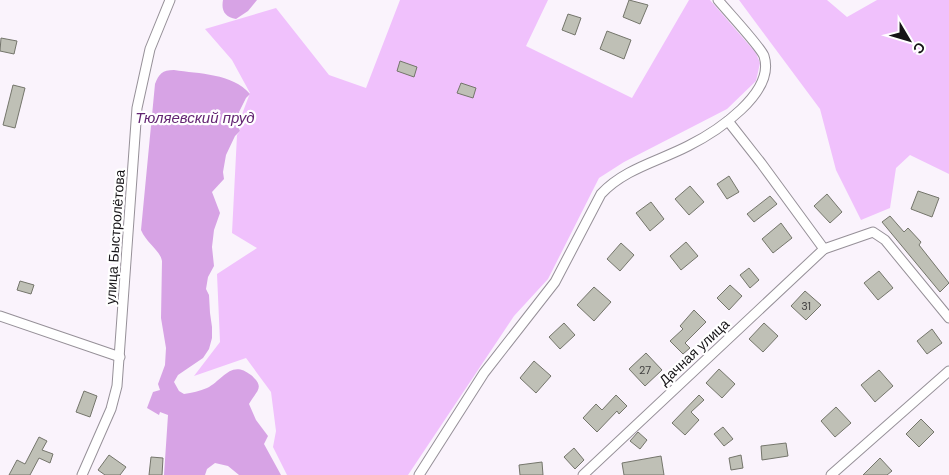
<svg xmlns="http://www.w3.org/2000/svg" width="949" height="475" viewBox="0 0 949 475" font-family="'DM Sans',sans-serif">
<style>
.green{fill:#f0c1fc}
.water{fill:#d7a3e5}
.building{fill:#bfc0b6;stroke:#74756b}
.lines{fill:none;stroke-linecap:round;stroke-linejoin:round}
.minor-casing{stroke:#969098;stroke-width:11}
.minor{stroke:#fff;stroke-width:9}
.labels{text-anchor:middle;stroke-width:4.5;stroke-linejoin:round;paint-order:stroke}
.number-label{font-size:11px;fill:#403f3f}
.street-label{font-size:14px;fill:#161417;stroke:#fff}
.water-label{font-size:15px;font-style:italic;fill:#632572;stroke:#fff}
</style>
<rect width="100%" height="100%" fill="#faf3fc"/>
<g class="green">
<path d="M400,0H548L526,46L632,98L689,0H710L756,53L760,63L756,81L727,109L624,162L599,178L548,279L514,316L408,475H287L273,447L276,431L271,392L246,358L194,376L220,342L217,274L257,248L232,233L237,135L240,131L241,117L250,93L232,60L205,29L276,8L329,75L366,88Z"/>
<path d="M739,0H827L847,17L877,0H949V174L910,155L896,168L890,208L861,220L836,170L820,109Z"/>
</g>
<g class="water">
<path d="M223,0H257L248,11L236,19C225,17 221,11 223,0Z"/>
<path d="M174,70C199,74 232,73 250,94L246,98L239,112L241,117L238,125L240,131L235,136L226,155L223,172L224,179L212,192L220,213L214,230L212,247L214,266L208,277L206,289L209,295L210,313L212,327V338L209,349L203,358L178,375L174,382L179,391L184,394C192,393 200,391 207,388C223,380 231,359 251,375C266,388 256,391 249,404L256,420L268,436L264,444L281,475H239L228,466L215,463L207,469L205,475H164L168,415L160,412L159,415L147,408L153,392L160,390L158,384L165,365L166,348L161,318L162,261C160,250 147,244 141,230L155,84C159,74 162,70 174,70Z"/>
</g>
<g class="building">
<path d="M629,0L648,5L640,24L623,17Z"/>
<path d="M568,14L581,18L575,35L562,30Z"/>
<path d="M607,31L631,40L624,59L600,49Z"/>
<path d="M1,38L17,41L14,54L0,51Z"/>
<path d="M400,61L417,67L414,77L397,71Z"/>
<path d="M461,83L476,88L473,98L457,93Z"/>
<path d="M13,85L25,88L15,128L3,125Z"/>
<path d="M729,176L739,192L727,199L717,184Z"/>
<path d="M690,186L704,202L689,215L675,199Z"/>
<path d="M918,191L939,198L932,217L911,209Z"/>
<path d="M827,194L842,212L830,223L814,206Z"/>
<path d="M770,196L777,204L754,222L747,214Z"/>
<path d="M651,202L664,219L650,231L636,213Z"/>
<path d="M890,216L904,232L908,228L921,242L919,245L949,283L940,292L882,222Z"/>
<path d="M781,223L792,238L773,253L762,239Z"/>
<path d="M686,242L698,256L681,270L670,256Z"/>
<path d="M621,243L634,255L620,271L607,259Z"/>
<path d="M749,268L759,280L750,288L740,275Z"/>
<path d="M879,271L893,288L878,300L864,283Z"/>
<path d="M20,281L34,285L31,294L17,290Z"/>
<path d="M730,285L742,296L729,310L717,298Z"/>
<path d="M594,287L611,302L594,321L577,305Z"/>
<path d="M805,291L821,305L806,320L791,306Z"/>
<path d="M694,310L706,322L685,343L690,348L683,354L670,341L683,329L680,326Z"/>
<path d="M564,323L575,335L560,349L549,337Z"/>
<path d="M764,323L778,336L763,352L749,339Z"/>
<path d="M932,329L942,343L927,354L917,341Z"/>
<path d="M646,353L662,370L645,386L629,369Z"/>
<path d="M534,361L551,376L536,393L520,378Z"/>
<path d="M719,369L735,384L722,398L706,383Z"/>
<path d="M879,370L893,386L875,402L861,385Z"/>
<path d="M84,391L97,396L90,417L76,412Z"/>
<path d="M616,395L627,406L619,414L617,411L597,432L583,418L596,404L602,410Z"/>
<path d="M699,395L704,400L691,412L699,420L685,435L672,423Z"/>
<path d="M836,407L851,423L835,437L821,421Z"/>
<path d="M921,419L934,432L919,447L906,434Z"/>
<path d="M723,427L733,439L724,446L714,434Z"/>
<path d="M638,432L647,440L640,449L630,441Z"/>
<path d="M39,437L47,441L42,450L53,454L50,463L39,458L30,475H9L17,460L25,464Z"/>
<path d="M786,443L788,456L762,460L761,446Z"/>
<path d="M574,448L584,460L575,469L564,457Z"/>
<path d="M109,455L126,467L120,475H105L98,470Z"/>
<path d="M741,455L743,468L731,470L729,458Z"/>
<path d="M661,456L664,475H624L622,463Z"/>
<path d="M151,457L163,458L162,475H149Z"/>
<path d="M880,458L892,471L887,475H863Z"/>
<path d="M542,462L543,475H520L519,465Z"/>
</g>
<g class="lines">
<g class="minor-casing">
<g id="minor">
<path d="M728,121L761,163L824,249"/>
<path d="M0,316L120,357"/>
<path d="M82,475L111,409L117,386L137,108L150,49L170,0"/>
<path d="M419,475L484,373L555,282L601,194C624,169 659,161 688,146C716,132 776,93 764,56C760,46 727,11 718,0"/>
<path d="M583,475L824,249L873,232L885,240L949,318"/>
<path d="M831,475L949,371"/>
</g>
</g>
<use href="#minor" class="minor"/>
</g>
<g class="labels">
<g class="number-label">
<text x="806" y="310">31</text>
<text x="645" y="374">27</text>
</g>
<g class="street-label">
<text transform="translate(115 237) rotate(-86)" y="5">улица Быстролётова</text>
<text transform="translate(694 352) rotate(-43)" y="5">Дачная улица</text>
</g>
<g class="water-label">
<text x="195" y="123">Тюляевский пруд</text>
</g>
</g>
<g transform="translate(909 40) rotate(128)" stroke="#ffffff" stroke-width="4" paint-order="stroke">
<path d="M0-4L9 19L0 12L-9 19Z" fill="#161417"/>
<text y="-8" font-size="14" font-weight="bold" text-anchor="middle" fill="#161417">С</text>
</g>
</svg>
